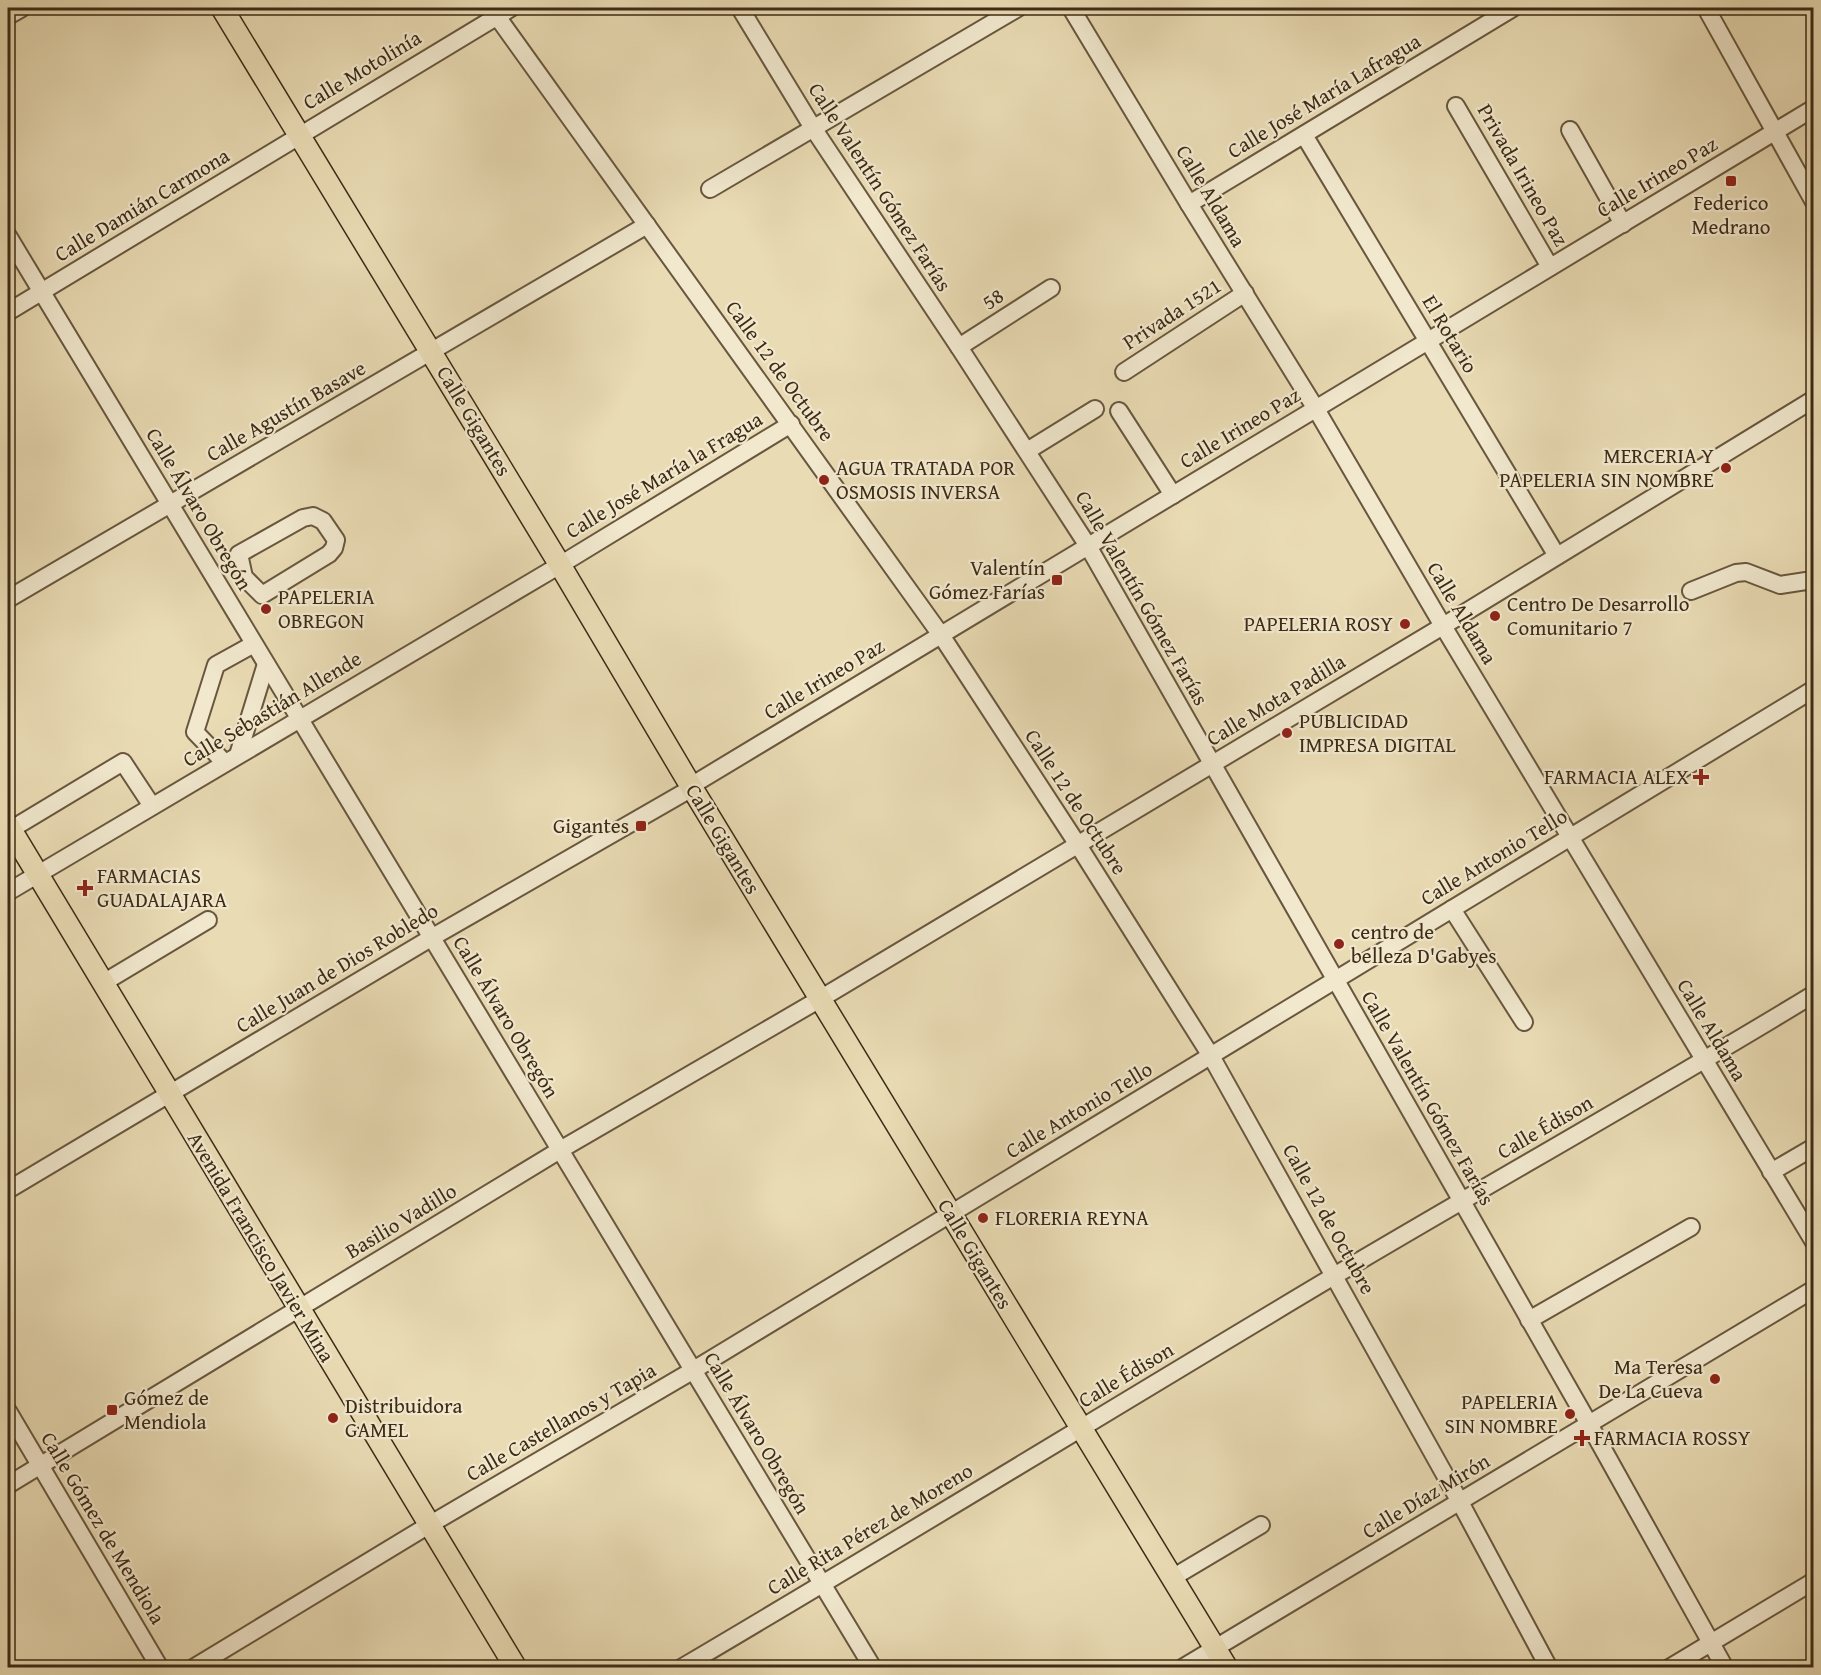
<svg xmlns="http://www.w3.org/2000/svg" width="1821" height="1675" viewBox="0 0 1821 1675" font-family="'Gentium Book Plus',serif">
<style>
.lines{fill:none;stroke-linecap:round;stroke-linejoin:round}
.minor-casing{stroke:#68573e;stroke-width:20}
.major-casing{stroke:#3d2b16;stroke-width:24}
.minor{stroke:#f1e8ce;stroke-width:16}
.major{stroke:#e9dbb4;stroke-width:21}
.poi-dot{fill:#8f2418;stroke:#f1e8ce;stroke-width:2}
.labels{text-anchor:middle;stroke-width:4.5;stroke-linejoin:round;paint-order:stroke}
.street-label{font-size:21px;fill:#3d2b16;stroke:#f1e8ce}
.poi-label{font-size:21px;fill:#3d2b16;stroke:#f1e8ce;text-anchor:start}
</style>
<rect width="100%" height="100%" fill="#e9dbb4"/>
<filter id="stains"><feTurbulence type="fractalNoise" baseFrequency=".00333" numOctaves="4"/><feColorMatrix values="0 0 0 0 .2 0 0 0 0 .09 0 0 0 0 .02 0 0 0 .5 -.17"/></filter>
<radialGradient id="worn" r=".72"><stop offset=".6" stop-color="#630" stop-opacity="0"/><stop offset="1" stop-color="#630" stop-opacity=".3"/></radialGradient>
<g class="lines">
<g class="minor-casing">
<g id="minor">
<path d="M491,8L941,635L1078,845L1211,1056L1460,1502L1549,1668"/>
<path d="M740,8L813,128L959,347L1088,546L1589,1424L1725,1668"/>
<path d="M1071,8L1189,204L1316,409L1443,626L1814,1242"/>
<path d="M1706,8L1814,202"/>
<path d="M8,16L22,8"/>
<path d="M1456,106L1550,267"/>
<path d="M1570,130L1623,224"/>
<path d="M1304,135L1557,556"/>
<path d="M710,189L1018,8"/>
<path d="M1189,204L1513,8"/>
<path d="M8,236L873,1668"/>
<path d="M8,312L511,8"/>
<path d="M959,347L1051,288"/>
<path d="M1124,372L1245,293"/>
<path d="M1119,411L1173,495"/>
<path d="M1027,451L1095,409"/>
<path d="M313,516L323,521L336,540L334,548L329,554L262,595L244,577L239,554L303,518Z"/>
<path d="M1691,591L1736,573L1746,572L1780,585L1806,581L1814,583"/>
<path d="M8,599C220,474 434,351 647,225"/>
<path d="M238,755L266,664"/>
<path d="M225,763L195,732L216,665L254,644"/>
<path d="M10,830L123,762L152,806"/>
<path d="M8,892L560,565L791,424"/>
<path d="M1452,909L1524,1022"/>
<path d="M103,983L208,920"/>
<path d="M1771,1172L1814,1147"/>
<path d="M8,1190L431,938L692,788L699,781L1814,108"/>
<path d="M1529,1320L1691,1227"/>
<path d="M8,1411L160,1668"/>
<path d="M8,1485L560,1150L820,999L1443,626L1814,399"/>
<path d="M1172,1578L1261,1525"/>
<path d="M193,1668L429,1525L692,1371L1814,689"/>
<path d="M681,1668C900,1539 1116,1406 1334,1276C1494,1181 1655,1091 1814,994"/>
<path d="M1182,1668L1814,1289"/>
<path d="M1669,1668L1814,1581"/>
</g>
</g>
<g class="major-casing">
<g id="major">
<path d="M222,8L560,565L692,788L1227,1668"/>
<path d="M8,825L516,1668"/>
</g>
</g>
<use href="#minor" class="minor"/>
<use href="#major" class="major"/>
</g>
<g class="poi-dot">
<rect x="1725" y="175" width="12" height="12" rx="3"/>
<circle cx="1726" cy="468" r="6"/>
<circle cx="824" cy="480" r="6"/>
<rect x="1051" y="574" width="12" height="12" rx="3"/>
<circle cx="266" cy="609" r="6"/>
<circle cx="1495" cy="616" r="6"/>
<circle cx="1405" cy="624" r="6"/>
<circle cx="1287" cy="733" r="6"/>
<path d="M1698 768h6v6h6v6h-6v6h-6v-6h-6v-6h6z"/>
<rect x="635" y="820" width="12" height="12" rx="3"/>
<path d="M82 879h6v6h6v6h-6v6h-6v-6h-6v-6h6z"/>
<circle cx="1339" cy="944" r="6"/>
<circle cx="983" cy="1218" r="6"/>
<circle cx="1715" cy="1379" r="6"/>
<rect x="106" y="1404" width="12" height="12" rx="3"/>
<circle cx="1570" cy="1414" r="6"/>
<circle cx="333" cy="1418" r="6"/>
<path d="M1579 1429h6v6h6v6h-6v6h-6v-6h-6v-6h6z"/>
</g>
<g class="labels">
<g class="street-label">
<text transform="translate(362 70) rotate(-31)" y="7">Calle Motolinía</text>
<text transform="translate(1324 96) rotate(-31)" y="7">Calle José María Lafragua</text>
<text transform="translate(1523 175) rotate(60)" y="7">Privada Irineo Paz</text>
<text transform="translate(1657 177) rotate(-31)" y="7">Calle Irineo Paz</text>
<text transform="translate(880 187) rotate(57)" y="7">Calle Valentín Gómez Farías</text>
<text transform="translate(1211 196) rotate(59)" y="7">Calle Aldama</text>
<text transform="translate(142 205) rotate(-31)" y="7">Calle Damián Carmona</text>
<text transform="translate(993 299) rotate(-33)" y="7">58</text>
<text transform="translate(1172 314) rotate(-33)" y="7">Privada 1521</text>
<text transform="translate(1450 334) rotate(59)" y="7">El Rotario</text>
<text transform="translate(780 371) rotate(54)" y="7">Calle 12 de Octubre</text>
<text transform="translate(286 411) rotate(-30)" y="7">Calle Agustín Basave</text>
<text transform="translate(474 421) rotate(59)" y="7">Calle Gigantes</text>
<text transform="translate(1240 428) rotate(-31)" y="7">Calle Irineo Paz</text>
<text transform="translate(664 475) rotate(-31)" y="7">Calle José María la Fragua</text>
<text transform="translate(199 509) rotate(59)" y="7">Calle Álvaro Obregón</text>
<text transform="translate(1142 598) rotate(60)" y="7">Calle Valentín Gómez Farías</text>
<text transform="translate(1462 613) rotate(59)" y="7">Calle Aldama</text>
<text transform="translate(824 679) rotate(-31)" y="7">Calle Irineo Paz</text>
<text transform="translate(1276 700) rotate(-31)" y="7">Calle Mota Padilla</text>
<text transform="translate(272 709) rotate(-31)" y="7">Calle Sebastián Allende</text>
<text transform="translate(1076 802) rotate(57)" y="7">Calle 12 de Octubre</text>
<text transform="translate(723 839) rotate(59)" y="7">Calle Gigantes</text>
<text transform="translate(1494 857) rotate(-31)" y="7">Calle Antonio Tello</text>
<text transform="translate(337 968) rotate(-31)" y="7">Calle Juan de Dios Robledo</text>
<text transform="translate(506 1017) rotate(59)" y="7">Calle Álvaro Obregón</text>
<text transform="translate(1712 1030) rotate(59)" y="7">Calle Aldama</text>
<text transform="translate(1428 1098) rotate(60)" y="7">Calle Valentín Gómez Farías</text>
<text transform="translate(1079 1110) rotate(-31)" y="7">Calle Antonio Tello</text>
<text transform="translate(1545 1127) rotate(-30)" y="7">Calle Édison</text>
<text transform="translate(1329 1219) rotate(61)" y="7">Calle 12 de Octubre</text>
<text transform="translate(401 1221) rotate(-31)" y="7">Basilio Vadillo</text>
<text transform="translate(261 1247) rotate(59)" y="7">Avenida Francisco Javier Mina</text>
<text transform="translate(975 1254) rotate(59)" y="7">Calle Gigantes</text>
<text transform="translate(1126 1375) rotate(-31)" y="7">Calle Édison</text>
<text transform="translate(561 1422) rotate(-30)" y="7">Calle Castellanos y Tapia</text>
<text transform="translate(757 1433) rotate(59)" y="7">Calle Álvaro Obregón</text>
<text transform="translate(1426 1496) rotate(-31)" y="7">Calle Díaz Mirón</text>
<text transform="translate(103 1528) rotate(59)" y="7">Calle Gómez de Mendiola</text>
<text transform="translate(870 1529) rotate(-31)" y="7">Calle Rita Pérez de Moreno</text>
</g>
<g class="poi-label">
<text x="1731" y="210" text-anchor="middle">Federico<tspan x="1731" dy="24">Medrano</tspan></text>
<text x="1714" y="463" text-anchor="end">MERCERIA Y<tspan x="1714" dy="24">PAPELERIA SIN NOMBRE</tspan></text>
<text x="836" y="475">AGUA TRATADA POR<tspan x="836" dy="24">OSMOSIS INVERSA</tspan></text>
<text x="1045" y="575" text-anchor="end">Valentín<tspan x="1045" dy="24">Gómez Farías</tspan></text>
<text x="278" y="604">PAPELERIA<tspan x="278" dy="24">OBREGON</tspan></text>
<text x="1507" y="611">Centro De Desarrollo<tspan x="1507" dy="24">Comunitario 7</tspan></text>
<text x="1393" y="631" text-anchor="end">PAPELERIA ROSY</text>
<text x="1299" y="728">PUBLICIDAD<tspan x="1299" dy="24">IMPRESA DIGITAL</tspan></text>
<text x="1689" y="784" text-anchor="end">FARMACIA ALEX</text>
<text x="629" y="833" text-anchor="end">Gigantes</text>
<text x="97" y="883">FARMACIAS<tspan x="97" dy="24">GUADALAJARA</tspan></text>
<text x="1351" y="939">centro de<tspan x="1351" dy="24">belleza D'Gabyes</tspan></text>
<text x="995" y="1225">FLORERIA REYNA</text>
<text x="1703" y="1374" text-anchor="end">Ma Teresa<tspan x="1703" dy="24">De La Cueva</tspan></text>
<text x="124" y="1405">Gómez de<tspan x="124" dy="24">Mendiola</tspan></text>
<text x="1558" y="1409" text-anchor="end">PAPELERIA<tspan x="1558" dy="24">SIN NOMBRE</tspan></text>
<text x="345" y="1413">Distribuidora<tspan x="345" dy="24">GAMEL</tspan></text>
<text x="1594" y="1445">FARMACIA ROSSY</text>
</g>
</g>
<rect width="1821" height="1675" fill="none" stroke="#e9dbb4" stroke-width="30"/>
<rect x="9" y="9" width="1803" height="1657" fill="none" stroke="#3d2b16" stroke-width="3"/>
<rect x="15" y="15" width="1791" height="1645" fill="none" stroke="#3d2b16" stroke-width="1.5"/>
<rect width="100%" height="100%" filter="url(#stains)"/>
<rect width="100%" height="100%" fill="url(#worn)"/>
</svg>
